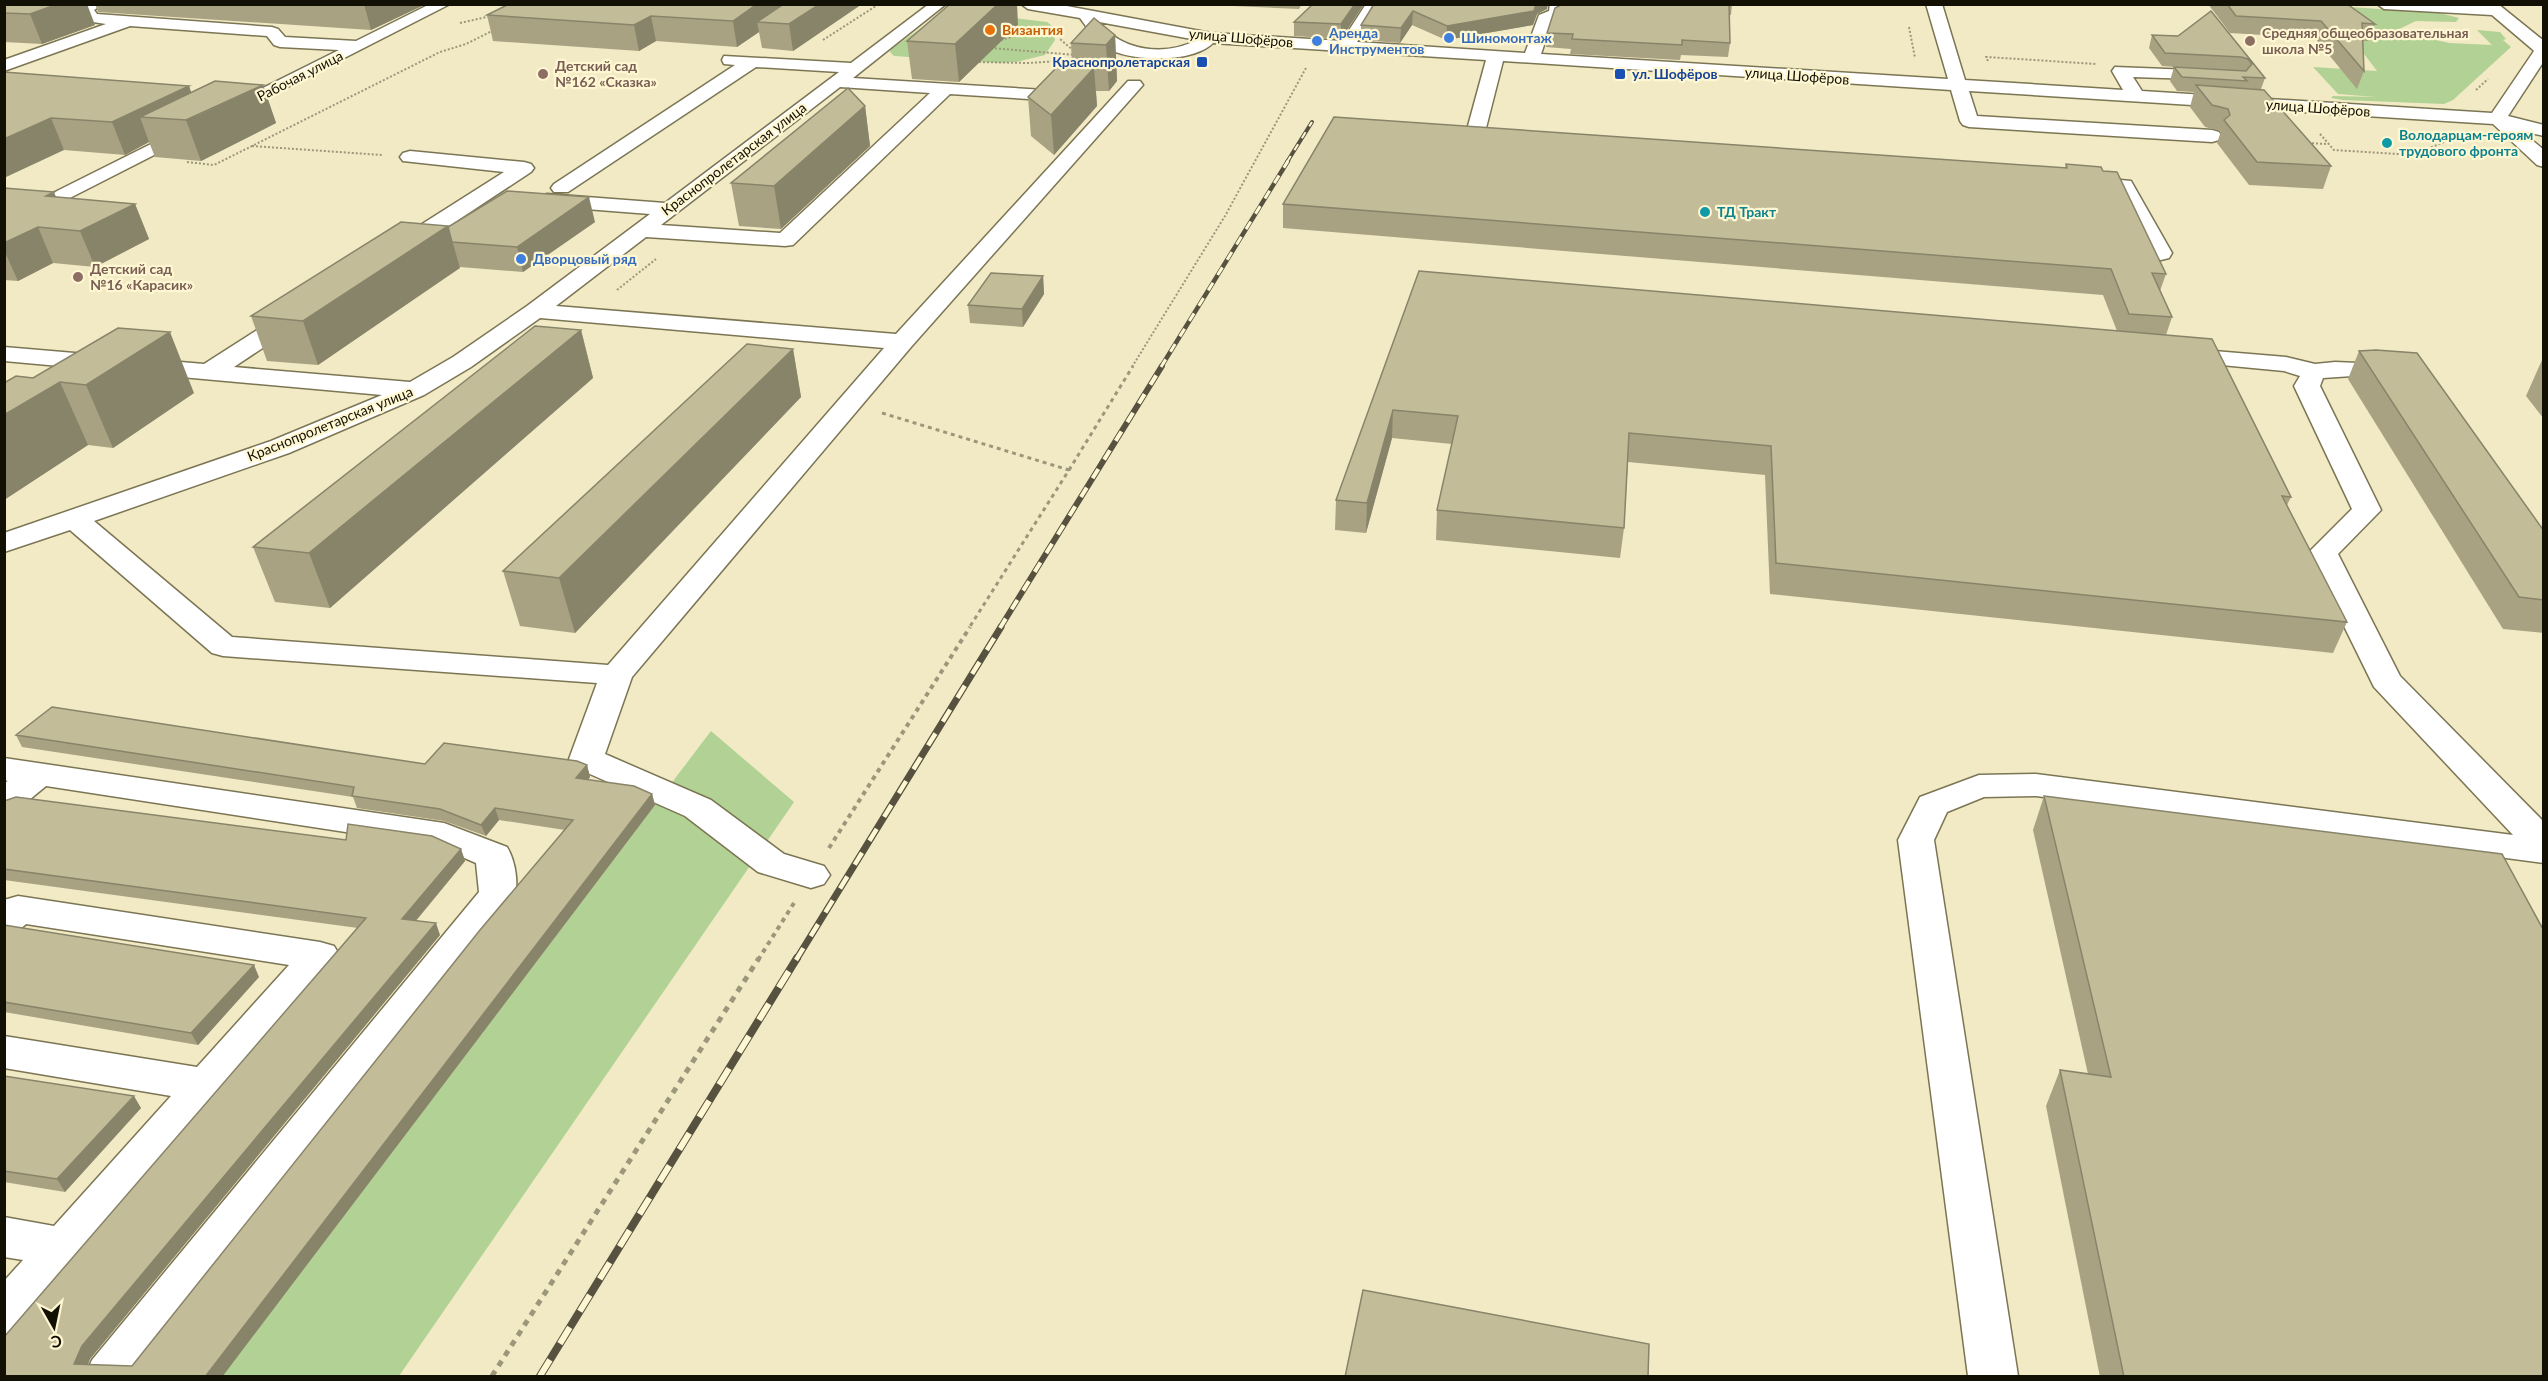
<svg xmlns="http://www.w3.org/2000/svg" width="2548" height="1381" viewBox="0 0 2548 1381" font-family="Lato,sans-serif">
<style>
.green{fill:#b1d294}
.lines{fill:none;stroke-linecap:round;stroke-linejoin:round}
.minor-casing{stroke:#7c7554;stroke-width:3}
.path-far3{stroke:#9c967b;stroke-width:2;stroke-dasharray:2 2;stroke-linecap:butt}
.path-far2{stroke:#9c967b;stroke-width:3;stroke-dasharray:4 4;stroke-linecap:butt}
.path-far1{stroke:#9c967b;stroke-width:4;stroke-dasharray:4.5 4.5;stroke-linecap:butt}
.path{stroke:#9c967b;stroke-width:5;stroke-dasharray:6 6;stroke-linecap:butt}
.minor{fill:#fff;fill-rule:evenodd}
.rail-far4-casing{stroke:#56523f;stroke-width:4}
.rail-far3-casing{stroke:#56523f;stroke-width:4.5}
.rail-far2-casing{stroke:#56523f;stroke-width:6}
.rail-far1-casing{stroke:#56523f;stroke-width:7}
.rail-casing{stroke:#56523f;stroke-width:8}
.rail-far4{stroke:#fff7d2;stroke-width:2;stroke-dasharray:7;stroke-linecap:butt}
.rail-far3{stroke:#fff7d2;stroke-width:3;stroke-dasharray:9;stroke-linecap:butt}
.rail-far2{stroke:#fff7d2;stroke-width:4;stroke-dasharray:11;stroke-linecap:butt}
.rail-far1{stroke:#fff7d2;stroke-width:4.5;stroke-dasharray:14;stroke-linecap:butt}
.rail{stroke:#fff7d2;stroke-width:6;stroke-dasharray:19;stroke-linecap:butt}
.wall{fill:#a8a283}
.shaded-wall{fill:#88846a}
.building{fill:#c3bc98;stroke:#88846a;stroke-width:1.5}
.food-dot{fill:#e8710a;stroke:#fff7d2;stroke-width:2}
.shop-dot{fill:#3f7fe0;stroke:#fff7d2;stroke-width:2}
.education-dot{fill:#8d6e63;stroke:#fff7d2;stroke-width:2}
.transit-dot{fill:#1a4fb4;stroke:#fff7d2;stroke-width:2}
.culture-dot{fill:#0f9aa8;stroke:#fff7d2;stroke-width:2}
.labels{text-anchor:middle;stroke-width:4.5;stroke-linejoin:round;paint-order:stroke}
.far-food-label{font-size:14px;font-weight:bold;fill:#c56008;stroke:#fff7d2;text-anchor:start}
.far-shop-label{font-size:14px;font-weight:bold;fill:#366cbe;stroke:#fff7d2;text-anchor:start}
.far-education-label{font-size:14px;font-weight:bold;fill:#785e54;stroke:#fff7d2;text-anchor:start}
.far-street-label{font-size:14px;fill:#120f04;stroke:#fff7d2}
.far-transit-label{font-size:14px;font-weight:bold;fill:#164399;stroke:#fff7d2;text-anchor:end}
.far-culture-label{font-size:14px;font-weight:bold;fill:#0d838f;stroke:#fff7d2;text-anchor:start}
</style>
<rect width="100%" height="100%" fill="#f1eac5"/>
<g class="green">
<path d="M2304,4L2440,13L2459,18L2456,22L2416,21L2397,30L2449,43L2492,45L2477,30L2500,32L2506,39L2503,40L2511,47L2453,100L2444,104L2343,100L2331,98L2333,96L2376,97L2338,94L2313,67L2377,71L2358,46L2224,6L2189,5Z"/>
<path d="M947,10L1047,22L1051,25L1055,40L1045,55L1016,62L999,63L894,56L890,52L891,49Z"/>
<path d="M711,731L794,802L399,1376H222Z"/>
</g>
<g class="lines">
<g class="minor-casing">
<g id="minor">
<path d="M81,4H103L94,10L97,14L272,27L278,29L285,37L356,41L430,4H450L60,203L53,201L50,197L53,193L339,50L280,47L274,45L267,36L130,26L4,71V60L106,24L86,21L76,9Z"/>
<path d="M929,4H946L853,78L1077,92L1083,93L1086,97L1083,101L1077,102L950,94L793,245L785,246L646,237L556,306L896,334L1128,81H1140L1143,85L911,347L632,677L605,754L711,800L784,854L824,866L830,875L824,884L811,888L758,872L685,816L574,767L569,759L597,683L223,656L212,653L70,530L4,552V533L271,441L382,395L4,361V347L204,364L290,309L298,307L306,309L310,314L306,319L234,367L410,382L453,357L527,306L650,214L547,206L540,204L537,200L540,196L547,194L665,203L839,72L756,67L568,192H554L551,188L554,184L735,65L724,64L722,60L724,56L851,63ZM840,87L930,93L780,233L661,225ZM540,318L884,348L608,665L232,637L94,521L289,453L424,395L471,367Z"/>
<path d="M1021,4H1056L1211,33L1342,41L1366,4H1381L1357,42L1525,53L1539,15L1549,11L1550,4H1566L1562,17L1552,21L1541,54L1948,79L1926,4H1942L1965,80L2123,90L2112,71L2115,67L2218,71L2224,72L2227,76L2224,80L2133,77L2142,91L2492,113L2534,51L2532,49L2492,15L2384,9L2377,4H2498L2544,41V61L2508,116L2544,125V136L2521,131L2544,150V167L2537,165L2493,124L1969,91L1977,116L2212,130L2219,132L2221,136L2219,140L2212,142L1969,127L1963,125L1960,121L1951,90L1503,61L1485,132L1515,136L1517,140L1515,144C1501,147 1481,144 1467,141L1465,137L1486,60L1213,43C1193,63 1133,62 1109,49C1096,42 1089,30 1080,18L1028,9ZM1099,22L1197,40C1164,57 1121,51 1099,22Z"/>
<path d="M410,151L524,162L531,164L534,168L531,172L405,255L397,257L389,255L386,250L389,245L504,172L403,161L400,157L403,153Z"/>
<path d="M2080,176L2131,181L2172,253L2169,258L2161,260L2153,258L2117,191L2073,186L2070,182L2073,178Z"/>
<path d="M2178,348L2286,357L2315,364L2335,362L2382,364L2385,369L2382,374L2323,378L2320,386L2381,510L2338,554L2400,676L2544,822V863L2036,796L1984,797L1947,812L1934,840L2018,1376H1968L1898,840L1920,797L1979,775L2036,774L2513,835L2374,687L2308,553L2352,509L2294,386L2300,376L2284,371L2169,360L2166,355L2169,350Z"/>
<path d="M4,758L444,823L507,847C516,862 520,888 512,903L140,1376H85L92,1360L479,892L476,863L437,846L46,786L17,810L4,813V783L8,781L4,780Z"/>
<path d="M18,896L320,942L334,946L340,956L334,966L21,1331L4,1337V1281L23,1260L4,1257V1217L54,1226L171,1096L4,1068V1036L197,1067L289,965L26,924L18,931L4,934V900Z"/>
</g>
</g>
<g class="path-far3">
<path d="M460,23L491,16"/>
<path d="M1909,27L1915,58"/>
<path d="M1060,35L1061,40L1074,51"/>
<path d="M823,40L879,4"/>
<path d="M997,41L1030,32"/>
<path d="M991,48L1076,55"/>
<path d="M1988,61L1986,57L2097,64"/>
<path d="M975,62L1029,63L1076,60"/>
<path d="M2476,90L2488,79"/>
<path d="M2320,134L2334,150L2413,155L2444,142"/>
<path d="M2308,143L2327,144"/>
<path d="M252,146L382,155"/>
<path d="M187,162L214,165L440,52L466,44L494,30"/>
<path d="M617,290L656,259"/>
<path d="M1132,367L1225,216L1306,68"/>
</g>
<g class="path-far2">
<path d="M882,413L1069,470L969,628"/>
<path d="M1069,470L1133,366"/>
</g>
<g class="path-far1">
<path d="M829,848L970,627"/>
<path d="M758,960L794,903"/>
</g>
<path class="path" d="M492,1376L759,958"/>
<use href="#minor" class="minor"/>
<g class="rail-far4-casing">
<path id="rail-far4" d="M1287,162L1312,122"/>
</g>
<g class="rail-far3-casing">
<path id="rail-far3" d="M1161,367L1288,161"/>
</g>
<g class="rail-far2-casing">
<path id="rail-far2" d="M1000,628L1162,366"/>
</g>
<g class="rail-far1-casing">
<path id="rail-far1" d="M796,960L1001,627"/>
</g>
<g class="rail-casing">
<path id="rail" d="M540,1376L797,958"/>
</g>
<use href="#rail-far4" class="rail-far4"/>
<use href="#rail-far3" class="rail-far3"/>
<use href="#rail-far2" class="rail-far2"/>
<use href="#rail-far1" class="rail-far1"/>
<use href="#rail" class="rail"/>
</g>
<g class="wall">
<path d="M4,4L95,25L42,44L4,42Z"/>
<path d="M95,4H426L371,30L98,12Z"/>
<path d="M509,4H862L793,51L762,48L759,32L737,47L656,41L639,51L493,41L487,15Z"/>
<path d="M1233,4H1302L1299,9L1233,6Z"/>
<path d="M1364,4L1341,39L1294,36V22Z"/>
<path d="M1374,4L1547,9L1537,14L1533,25L1446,40L1412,25L1400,43L1361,40V25Z"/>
<path d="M1563,4H1732L1731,15H1729L1730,43L1728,57L1681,55L1680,60L1570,54L1571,49L1546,47L1547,33Z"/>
<path d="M2208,4H2347L2375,24L2369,41H2363L2364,71L2357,89L2315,38L2230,33Z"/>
<path d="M2211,11L2265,78L2261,89L2331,166L2323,189L2249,185L2217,143L2221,131L2205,127L2190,107L2194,92L2177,91L2170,81L2174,67L2193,68L2162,66L2149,48L2152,35L2178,36Z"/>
<path d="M1018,25L959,82L912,79L907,41Z"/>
<path d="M1115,35L1117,81L1109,91H1096L1097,106L1054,155L1031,136L1028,97L1072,66L1071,43Z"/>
<path d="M4,72L189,86L191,93L263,85L276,123L201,161L155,157L149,142L125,155L64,150Z"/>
<path d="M865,106L870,146L781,229L739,226L731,183Z"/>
<path d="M2066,164L2166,274L2160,291L2172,317L2166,335L2291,497L2287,505L2347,622L2333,653L1770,594L1765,475L1628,462L1624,528L1620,558L1436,540L1437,510L1452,444L1392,438L1366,533L1335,530L1336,500L1419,271L2117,331L2103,295L1283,228V204L2065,168Z"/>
<path d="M4,188L56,197L135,204L149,239L95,267L53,263L18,281L4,280Z"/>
<path d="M595,222L523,272L460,267L318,365L267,361L251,316L448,226Z"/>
<path d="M1043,276L1044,294L1023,327L970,323L968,305Z"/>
<path d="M581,330L593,378L330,608L275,602L253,547Z"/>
<path d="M793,349L801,397L575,633L520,626L503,571Z"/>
<path d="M2359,351L2544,531V633L2503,629L2348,379Z"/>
<path d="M2542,360H2544V419L2526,396Z"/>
<path d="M16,376L194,393L113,448L88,445L4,500V383Z"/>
<path d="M16,735L425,764L587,765L590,777L588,780L652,794L655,805L222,1377H4L358,928L4,880V801L346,840L461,849L465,861L416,921L440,935L90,1359L88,1365L132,1366L565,830L499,820L486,836L444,821L357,808L353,797L22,747Z"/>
<path d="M2044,796L2544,1377H2100L2046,1106L2060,1070L2088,1074L2033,830Z"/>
<path d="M4,925L259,977L198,1045L4,1012Z"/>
<path d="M4,1076L141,1108L65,1192L4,1182Z"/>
</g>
<g class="shaded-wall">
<path d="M58,4H87L95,25L42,44L30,14Z"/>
<path d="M364,4H426L371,30Z"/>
<path d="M757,4H798L757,22L759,32L737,47L733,21Z"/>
<path d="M820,4H862L793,51L789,24Z"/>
<path d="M998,4H1017L1018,25L959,82L955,44Z"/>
<path d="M1355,4H1364L1341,39V24Z"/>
<path d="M1536,4H1548L1547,9L1537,14L1533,25L1446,40L1447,26Z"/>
<path d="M1413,11L1412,25L1400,43L1401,28Z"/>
<path d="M651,16L656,41L639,51L634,25Z"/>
<path d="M1115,35L1117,81L1109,91L1106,45Z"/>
<path d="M1094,68L1097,106L1054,155L1051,115Z"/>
<path d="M263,85L276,123L201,161L186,120L140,117L149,142L125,155L112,122L189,86L199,115Z"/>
<path d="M865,106L870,146L781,229L774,186Z"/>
<path d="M51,118L64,150L4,178V139Z"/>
<path d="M54,192L68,227L46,196Z"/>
<path d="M589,197L595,222L523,272L517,247Z"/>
<path d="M135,204L149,239L95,267L80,231Z"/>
<path d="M448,226L460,268L318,365L303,321Z"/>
<path d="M38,227L53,263L18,281L4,250V243Z"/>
<path d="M1043,276L1044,294L1023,327L1022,309Z"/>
<path d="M581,330L593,378L330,608L309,553Z"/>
<path d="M170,332L194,393L113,448L86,385Z"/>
<path d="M793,349L801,397L575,633L559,578Z"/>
<path d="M60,382L88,445L4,500V415Z"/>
<path d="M1393,410L1392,438L1366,533L1367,503Z"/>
<path d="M587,765L590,777L579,790L576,778Z"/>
<path d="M652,794L655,805L222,1377H205Z"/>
<path d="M495,808L499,820L486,836L481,825Z"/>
<path d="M461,849L465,861L407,931L402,919Z"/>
<path d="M436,923L440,935L90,1359L83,1377L74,1364L82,1346Z"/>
<path d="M254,965L259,977L198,1045L191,1033Z"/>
<path d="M134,1096L141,1108L65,1192L57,1179Z"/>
</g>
<g class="building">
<path d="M4,4H58L30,14L4,13Z"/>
<path d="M509,4H757L733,21L651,16L634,25L487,15Z"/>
<path d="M784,4H820L789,24L757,22Z"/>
<path d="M950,4H998L955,44L907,41Z"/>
<path d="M1313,4H1355L1341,24L1294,22Z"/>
<path d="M1374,4H1536L1534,11L1447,26L1413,11L1401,28L1361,25Z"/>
<path d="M1563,4H1729L1730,43L1682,40V45L1572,39L1573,34L1547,33L1555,8Z"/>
<path d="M2227,4H2347L2375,24L2362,23L2364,71L2321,21L2236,16Z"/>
<path d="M2211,11L2265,78L2243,77L2247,81L2182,77L2174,67L2246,71L2252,64L2248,59L2241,57L2165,53L2152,35L2178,36Z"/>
<path d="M1094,18L1115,35L1106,45L1071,43Z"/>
<path d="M1058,66L1094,68L1051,115L1028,97Z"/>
<path d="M4,72L189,86L112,122L51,118L4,139Z"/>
<path d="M215,81L263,85L186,120L140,117Z"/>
<path d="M2196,85L2264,90L2331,166L2257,162L2224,120L2230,115L2228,109L2212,105Z"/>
<path d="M848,88L865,106L774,186L731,183Z"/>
<path d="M1334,117L2067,168L2066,164L2101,167L2103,171L2117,172L2166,274L2152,273L2172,317L2129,314L2111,269L1283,204Z"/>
<path d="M4,188L54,192L46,196L135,204L80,231L38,227L4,243Z"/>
<path d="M507,191L589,197L517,247L452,242L448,227Z"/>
<path d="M401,222L448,226L303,321L251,316Z"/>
<path d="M1419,271L2212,339L2291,497L2282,496L2347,622L1776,563L1771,446L1629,433L1624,528L1437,510L1458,416L1393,410L1367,503L1336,500Z"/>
<path d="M991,273L1043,276L1022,309L968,305Z"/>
<path d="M535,326L581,330L309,553L253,547Z"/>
<path d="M118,328L170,332L86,385L60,382L4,415V383L16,376L33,378Z"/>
<path d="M747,344L793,349L559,578L503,571Z"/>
<path d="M2376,350L2417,353L2544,531V600L2519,597L2359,351Z"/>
<path d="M52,707L425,764L444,743L577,761L587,765L576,778L634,786L652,794L205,1377H4V1337L366,918L4,869V801L16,797L346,840L348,824L432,836L461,849L402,919L436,923L82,1346L74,1364L132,1366L480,930L573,820L495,808L481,825L440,809L352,796L354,787L16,735Z"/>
<path d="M2044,796L2502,854L2544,931V1377H2124L2060,1070L2111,1077Z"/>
<path d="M4,925L254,965L191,1033L4,1002Z"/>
<path d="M4,1076L134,1096L57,1179L4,1171Z"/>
<path d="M1363,1290L1649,1344L1648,1377H1345Z"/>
</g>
<circle class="food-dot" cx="990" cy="30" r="6"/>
<g class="shop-dot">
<circle cx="1449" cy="38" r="6"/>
<circle cx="1317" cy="41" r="6"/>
<circle cx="521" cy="259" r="6"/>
</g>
<g class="education-dot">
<circle cx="2250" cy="41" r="6"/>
<circle cx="543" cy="74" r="6"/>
<circle cx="78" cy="277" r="6"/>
</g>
<g class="transit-dot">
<rect x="1196" y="56" width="12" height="12" rx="3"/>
<rect x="1614" y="68" width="12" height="12" rx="3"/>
</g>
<g class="culture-dot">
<circle cx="2387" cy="143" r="6"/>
<circle cx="1705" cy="212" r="6"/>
</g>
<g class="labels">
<g class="far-food-label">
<text x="1002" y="35">Византия</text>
</g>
<g class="far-shop-label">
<text x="1329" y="38">Аренда<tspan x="1329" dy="16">Инструментов</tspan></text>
<text x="1461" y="43">Шиномонтаж</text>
<text x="533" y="264">Дворцовый ряд</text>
</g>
<g class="far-education-label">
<text x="2262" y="38">Средняя общеобразовательная<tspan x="2262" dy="16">школа №5</tspan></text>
<text x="555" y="71">Детский сад<tspan x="555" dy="16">№162 «Сказка»</tspan></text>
<text x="90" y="274">Детский сад<tspan x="90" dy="16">№16 «Карасик»</tspan></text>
</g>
<g class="far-street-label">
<text transform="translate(1241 38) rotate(5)" y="5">улица Шофёров</text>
<text transform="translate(300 76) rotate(-27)" y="5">Рабочая улица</text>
<text transform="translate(1797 76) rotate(4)" y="5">улица Шофёров</text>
<text transform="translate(2318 108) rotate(4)" y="5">улица Шофёров</text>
<text transform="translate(734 159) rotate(-37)" y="5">Краснопролетарская улица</text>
<text transform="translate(330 424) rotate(-22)" y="5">Краснопролетарская улица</text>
</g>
<g class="far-transit-label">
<text x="1190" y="67">Краснопролетарская</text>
<text x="1632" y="79" text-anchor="start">ул. Шофёров</text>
</g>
<g class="far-culture-label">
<text x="2399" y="140">Володарцам-героям<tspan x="2399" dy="16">трудового фронта</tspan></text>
<text x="1717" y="217">ТД Тракт</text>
</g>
</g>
<rect width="2548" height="1381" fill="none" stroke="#120f04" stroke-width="12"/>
<g transform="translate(54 1327) rotate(171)" stroke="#fff7d2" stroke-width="4.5" paint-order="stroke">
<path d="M0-4.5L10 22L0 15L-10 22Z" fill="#120f04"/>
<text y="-9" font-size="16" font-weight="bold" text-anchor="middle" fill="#120f04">С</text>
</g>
</svg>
